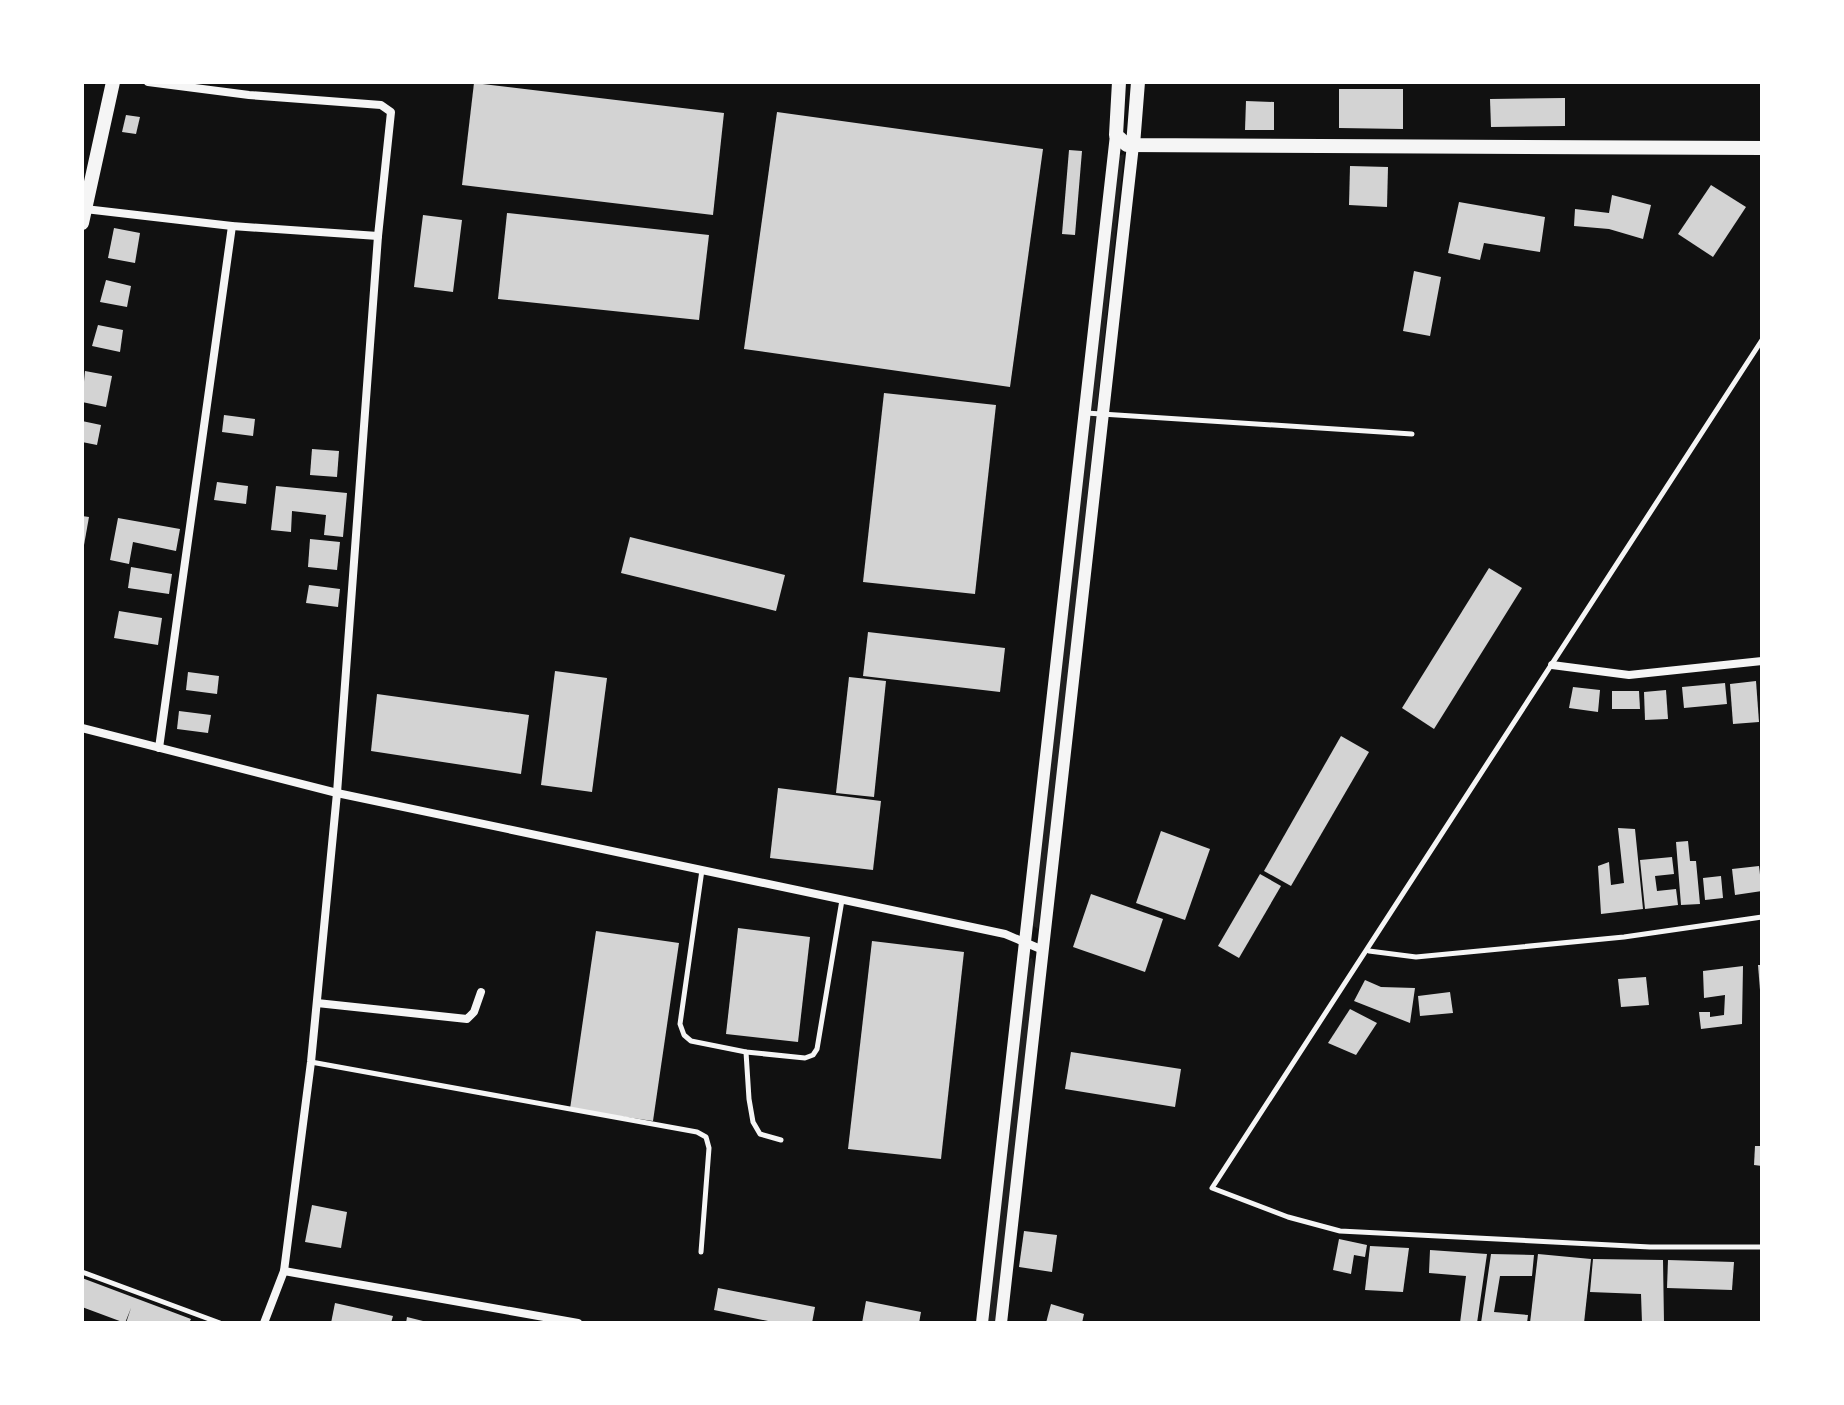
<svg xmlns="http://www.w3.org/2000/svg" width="1844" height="1405" viewBox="0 0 1844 1405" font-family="Spectral,serif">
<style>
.green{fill:#202020}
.building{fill:#d3d3d3}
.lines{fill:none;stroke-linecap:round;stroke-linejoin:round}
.service{stroke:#f5f5f5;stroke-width:5}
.minor{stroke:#f5f5f5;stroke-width:8}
.tertiary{stroke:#f5f5f5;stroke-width:12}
.secondary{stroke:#f5f5f5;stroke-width:14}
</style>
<rect width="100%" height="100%" fill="#111"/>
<g class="green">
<path d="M1124,154L1051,835L1038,929L1032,925L1119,156Z"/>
<path d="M1032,958L1035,969L997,1323H986L1028,960Z"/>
</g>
<g class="building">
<path d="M474,83L724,113L713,215L462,185Z"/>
<path d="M1339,89H1403V129L1339,128Z"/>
<path d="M1565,98V126L1491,127L1490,99Z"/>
<path d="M1246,101L1274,102V130H1245Z"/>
<path d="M777,112L1043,149L1010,387L744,349Z"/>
<path d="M126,115L140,117L136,134L122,132Z"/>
<path d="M1069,150L1082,151L1075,235L1062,234Z"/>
<path d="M1350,166L1388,167L1387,207L1349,205Z"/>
<path d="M1711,185L1746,207L1713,257L1678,234Z"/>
<path d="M1612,195L1651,205L1643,239L1609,229L1574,226L1575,209L1609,213Z"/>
<path d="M1459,202L1545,217L1540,252L1484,243L1480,260L1448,253Z"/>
<path d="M507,213L709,235L699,320L498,299Z"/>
<path d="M423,215L462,220L453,292L414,287Z"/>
<path d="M114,228L140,233L135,263L108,258Z"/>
<path d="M1414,271L1441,277L1430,336L1403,331Z"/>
<path d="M106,280L131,286L127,307L100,302Z"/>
<path d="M98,325L123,330L120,352L92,346Z"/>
<path d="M85,371L112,376L106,407L82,402Z"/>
<path d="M884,393L996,405L975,594L863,582Z"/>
<path d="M224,415L255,419L253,436L222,432Z"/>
<path d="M82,421L101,425L97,445L82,442Z"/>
<path d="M312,449L339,451L337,477L310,475Z"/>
<path d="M217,482L248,486L246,504L214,500Z"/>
<path d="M276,486L347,493L343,537L324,535L326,515L292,511L291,532L271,530Z"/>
<path d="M82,516L89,517L84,545H82Z"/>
<path d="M118,518L180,529L176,551L133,542L129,564L110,560Z"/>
<path d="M630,537L785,575L776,611L621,573Z"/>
<path d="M310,539L340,542L337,570L308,567Z"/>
<path d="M131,567L172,574L169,594L128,588Z"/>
<path d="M1489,568L1522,588L1434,729L1402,708Z"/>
<path d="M309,585L340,589L338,607L306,603Z"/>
<path d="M119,611L162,618L158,645L114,638Z"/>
<path d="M868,632L1005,648L1000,692L863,676Z"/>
<path d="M555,671L607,678L592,792L541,785Z"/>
<path d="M188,672L219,676L217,694L186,690Z"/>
<path d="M849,677L886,681L874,797L836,793Z"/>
<path d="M1756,681L1759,722L1733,724L1730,684Z"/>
<path d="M1725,683L1727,704L1684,708L1682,687Z"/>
<path d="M1573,687L1600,690L1598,712L1569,708Z"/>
<path d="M1666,690L1668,719L1645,720L1644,692Z"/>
<path d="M1612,691H1639L1640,709H1612Z"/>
<path d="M377,694L529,715L521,774L371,751Z"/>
<path d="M179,711L211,715L208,733L177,729Z"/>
<path d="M1341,736L1369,752L1291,886L1264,871Z"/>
<path d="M778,788L881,801L873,870L770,858Z"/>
<path d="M1618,828L1635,829L1643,909L1601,914L1598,866L1609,862L1611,885L1624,883Z"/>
<path d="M1161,831L1210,849L1185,920L1136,903Z"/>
<path d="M1688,841L1690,861H1696L1700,904L1681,905L1676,842Z"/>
<path d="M1672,857L1674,874L1655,876L1657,891L1676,889L1678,905L1645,909L1640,860Z"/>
<path d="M1759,866L1762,891L1735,895L1732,869Z"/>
<path d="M1260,874L1281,886L1239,958L1218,946Z"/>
<path d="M1721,876L1723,898L1705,900L1703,878Z"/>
<path d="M1091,894L1163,919L1145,972L1073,947Z"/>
<path d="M738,928L810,937L798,1042L726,1034Z"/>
<path d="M596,931L679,943L653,1121L570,1109Z"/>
<path d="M872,941L964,952L941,1159L848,1149Z"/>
<path d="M1758,965H1762V990H1760Z"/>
<path d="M1743,966L1742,1024L1701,1029L1699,1012H1710V1017L1724,1015L1725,995L1704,998L1703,971Z"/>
<path d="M1646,977L1649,1005L1621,1007L1618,979Z"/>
<path d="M1365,980L1381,987L1415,988L1410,1023L1354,1001Z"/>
<path d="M1450,992L1453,1013L1420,1016L1418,996Z"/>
<path d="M1350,1009L1377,1023L1356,1055L1328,1043Z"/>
<path d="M1071,1052L1181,1069L1175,1107L1065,1089Z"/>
<path d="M1755,1146H1762V1166L1754,1165Z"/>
<path d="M312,1205L347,1212L341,1248L305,1242Z"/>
<path d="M1024,1231L1057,1235L1052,1272L1019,1267Z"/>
<path d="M1339,1239L1367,1245L1365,1257L1354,1255L1351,1274L1333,1270Z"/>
<path d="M1370,1246L1409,1248L1403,1292L1365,1290Z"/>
<path d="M1430,1250L1487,1254L1477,1323H1460L1466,1276L1429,1273Z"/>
<path d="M1491,1254L1534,1255L1532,1276H1500L1494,1312L1528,1315L1527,1323H1481Z"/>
<path d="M1538,1254L1591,1259L1584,1323H1530Z"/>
<path d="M1593,1259L1663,1260L1664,1323H1642L1641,1294L1590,1292Z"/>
<path d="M1668,1260L1734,1262L1732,1290L1667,1288Z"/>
<path d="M82,1278L191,1319L189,1323H126L131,1308L125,1323L82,1307Z"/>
<path d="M718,1288L815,1307L812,1323H778L714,1310Z"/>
<path d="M866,1301L921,1312L919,1323H862Z"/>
<path d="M335,1303L393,1316L391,1323H331Z"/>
<path d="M1051,1304L1084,1314L1082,1323H1046Z"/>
<path d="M407,1317L427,1322V1323H406Z"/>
</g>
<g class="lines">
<g class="service">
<path d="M1762,340L1212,1188L1288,1217L1340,1231L1650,1247H1762"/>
<path d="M1086,413L1412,434"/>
<path d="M702,870L680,1024L684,1035L691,1041L746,1052L805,1058L813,1055L817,1049L842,900"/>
<path d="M1369,951L1416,957L1624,937L1762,917"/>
<path d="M746,1052L749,1099L753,1122L760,1134L781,1140"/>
<path d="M311,1062L697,1132L706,1137L709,1148L701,1252"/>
<path d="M82,1272L220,1323"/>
</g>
<g class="minor">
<path d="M148,82L249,95L381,105L391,112L378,236L337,793L311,1062L284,1271L264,1323"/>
<path d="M85,209L232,226L378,236"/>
<path d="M1552,665L1629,675L1762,661"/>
<path d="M82,728L337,793L1005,934L1043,950"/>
<path d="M159,748L232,226"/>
<path d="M317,1003L467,1019L474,1012L481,992"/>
<path d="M284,1271L578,1323"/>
</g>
<g class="tertiary">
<path d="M982,1323L1116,135"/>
<path d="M1001,1323L1133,145"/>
</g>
<g class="secondary">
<path d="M1119,82L1116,135L1127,145L1762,148"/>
<path d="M1133,145L1138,82"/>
<path d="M82,223L113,82"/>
</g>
</g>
<rect width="1844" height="1405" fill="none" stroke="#ffffff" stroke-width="168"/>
</svg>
